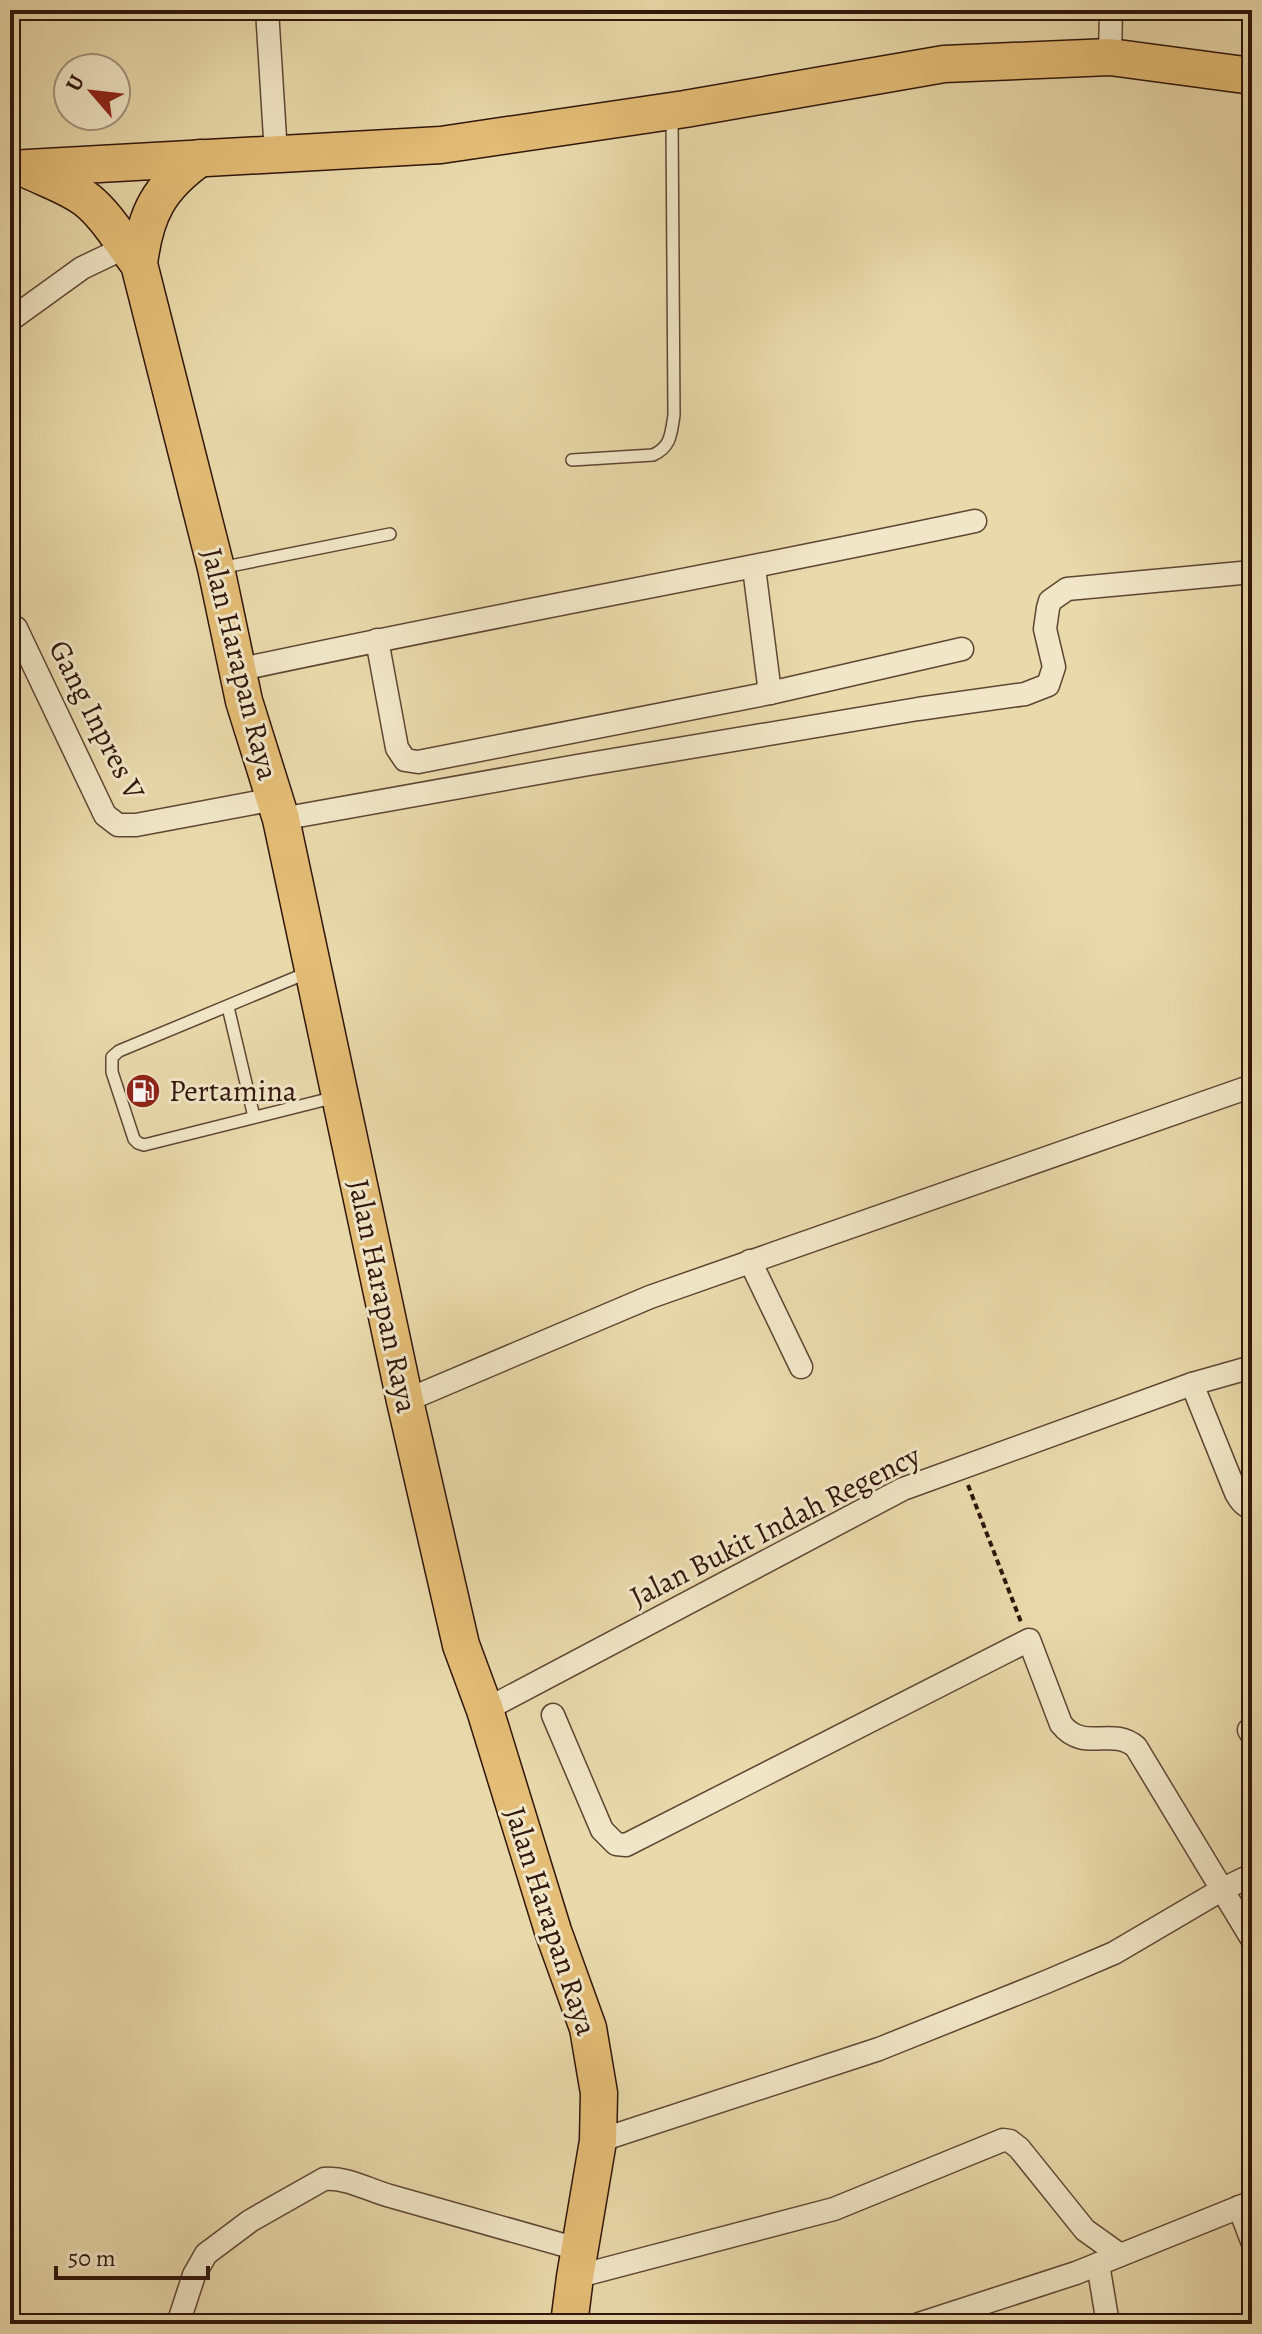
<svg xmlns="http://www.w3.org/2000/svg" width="1262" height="2334" viewBox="0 0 1262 2334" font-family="Alegreya,serif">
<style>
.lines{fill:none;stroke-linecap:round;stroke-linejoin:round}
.lane-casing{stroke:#5e4633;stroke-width:14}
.street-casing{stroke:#5e4633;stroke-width:25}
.primary-casing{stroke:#30150b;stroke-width:39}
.path{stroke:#30150b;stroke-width:4;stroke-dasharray:6 4;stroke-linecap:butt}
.lane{stroke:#f1e7c8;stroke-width:11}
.street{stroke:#f1e7c8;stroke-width:22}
.primary{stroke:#e4bd76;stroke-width:36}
.labels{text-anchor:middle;stroke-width:6;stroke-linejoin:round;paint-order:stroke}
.street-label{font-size:30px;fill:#30150b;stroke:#f1e7c8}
.poi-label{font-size:30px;fill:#30150b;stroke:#f1e7c8;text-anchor:start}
</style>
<rect width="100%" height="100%" fill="#e9daab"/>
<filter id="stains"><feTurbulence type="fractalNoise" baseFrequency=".0025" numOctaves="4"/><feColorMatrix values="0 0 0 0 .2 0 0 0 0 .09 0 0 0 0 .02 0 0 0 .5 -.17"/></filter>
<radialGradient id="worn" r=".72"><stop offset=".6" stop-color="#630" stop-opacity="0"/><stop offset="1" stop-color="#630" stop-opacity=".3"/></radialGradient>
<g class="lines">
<g class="lane-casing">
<g id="lane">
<path d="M572,460L653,455C671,447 671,434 674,415L672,116"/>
<path d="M220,568L390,534"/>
<path d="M309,972L119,1051L112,1057V1072L134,1139L138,1143L144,1145L336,1097"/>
<path d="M228,1007L254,1117"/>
</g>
</g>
<g class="street-casing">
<g id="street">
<path d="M267,10L276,154"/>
<path d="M1110,57L1111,10"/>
<path d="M10,320L82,268L126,247"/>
<path d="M754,568L770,693"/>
<path d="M16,628L105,815L118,825H136L275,799"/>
<path d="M377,640L397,748L405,760L418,762L770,693L962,649"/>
<path d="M237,670C483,617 730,573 975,521"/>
<path d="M281,819L583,765L918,709L1025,694L1048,685L1054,667L1045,629L1048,608L1050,601L1067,589L1252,572"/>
<path d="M750,1261L801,1367"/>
<path d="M1192,1384L1236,1493C1240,1500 1244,1506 1252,1508"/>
<path d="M405,1401L650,1297L1252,1086"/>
<path d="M485,1710L903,1489L1192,1384L1252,1367"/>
<path d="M553,1715L602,1830L616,1844L626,1845L1029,1640L1061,1724C1084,1753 1112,1726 1136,1747L1252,1939"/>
<path d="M1249,1730L1252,1735"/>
<path d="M598,2141L879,2049L1046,1982L1114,1953L1223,1889L1252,1875"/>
<path d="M1239,2207L1252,2241"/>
<path d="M1098,2264L1108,2324"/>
<path d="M575,2277L834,2209L1003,2140L1010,2141L1019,2148L1085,2230L1120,2255"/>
<path d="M178,2324L194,2275L206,2254L250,2221L324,2179C347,2177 368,2190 390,2196C453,2214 517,2232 581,2250"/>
<path d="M919,2324L1076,2273L1252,2202"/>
</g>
</g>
<g class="primary-casing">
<g id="primary">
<path d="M200,158C159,187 145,214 139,264L216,568L244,701L281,819L405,1401L461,1645L485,1710L553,1931L588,2028L599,2093L598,2141L575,2277L569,2324"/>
<path d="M10,169L441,145L685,109L944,64L1110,57L1252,76"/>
<path d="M30,171C49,180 70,187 87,200C108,217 122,243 139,264"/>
</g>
</g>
<path class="path" d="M968,1485L1021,1622"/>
<use href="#lane" class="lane"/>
<use href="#street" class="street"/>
<use href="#primary" class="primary"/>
</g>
<defs>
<g id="fuel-disc" transform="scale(1.8)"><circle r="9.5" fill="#8f2418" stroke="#f1e7c8"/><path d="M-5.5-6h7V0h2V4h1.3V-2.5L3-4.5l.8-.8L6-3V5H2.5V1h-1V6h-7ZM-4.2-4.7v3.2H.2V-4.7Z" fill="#fff"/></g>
</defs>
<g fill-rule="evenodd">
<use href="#fuel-disc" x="143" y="1091"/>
</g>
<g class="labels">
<g class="street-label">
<text transform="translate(240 664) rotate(76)" y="10">Jalan Harapan Raya</text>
<text transform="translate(97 720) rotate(63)" y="10">Gang Inpres V</text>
<text transform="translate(383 1296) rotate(78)" y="10">Jalan Harapan Raya</text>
<text transform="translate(775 1526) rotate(-27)" y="10">Jalan Bukit Indah Regency</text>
<text transform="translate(551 1921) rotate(72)" y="10">Jalan Harapan Raya</text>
</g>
<g class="poi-label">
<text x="169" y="1101">Pertamina</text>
</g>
</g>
<rect width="1262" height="2334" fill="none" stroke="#e9daab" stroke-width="40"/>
<rect x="12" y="12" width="1238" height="2310" fill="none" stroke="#30150b" stroke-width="4"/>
<rect x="20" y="20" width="1222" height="2294" fill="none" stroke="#30150b" stroke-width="2"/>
<g transform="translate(92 92) rotate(298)"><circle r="38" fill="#f1e7c8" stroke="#a4937c" stroke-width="2"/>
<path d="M0-6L14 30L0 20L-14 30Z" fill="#8f2418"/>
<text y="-12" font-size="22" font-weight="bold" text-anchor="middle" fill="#30150b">U</text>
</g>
<path d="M56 2266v12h152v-12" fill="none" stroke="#30150b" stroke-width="4"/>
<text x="68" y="2266" font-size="24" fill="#30150b" stroke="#f1e7c8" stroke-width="6" paint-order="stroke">50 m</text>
<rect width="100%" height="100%" filter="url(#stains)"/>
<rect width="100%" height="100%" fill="url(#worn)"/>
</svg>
